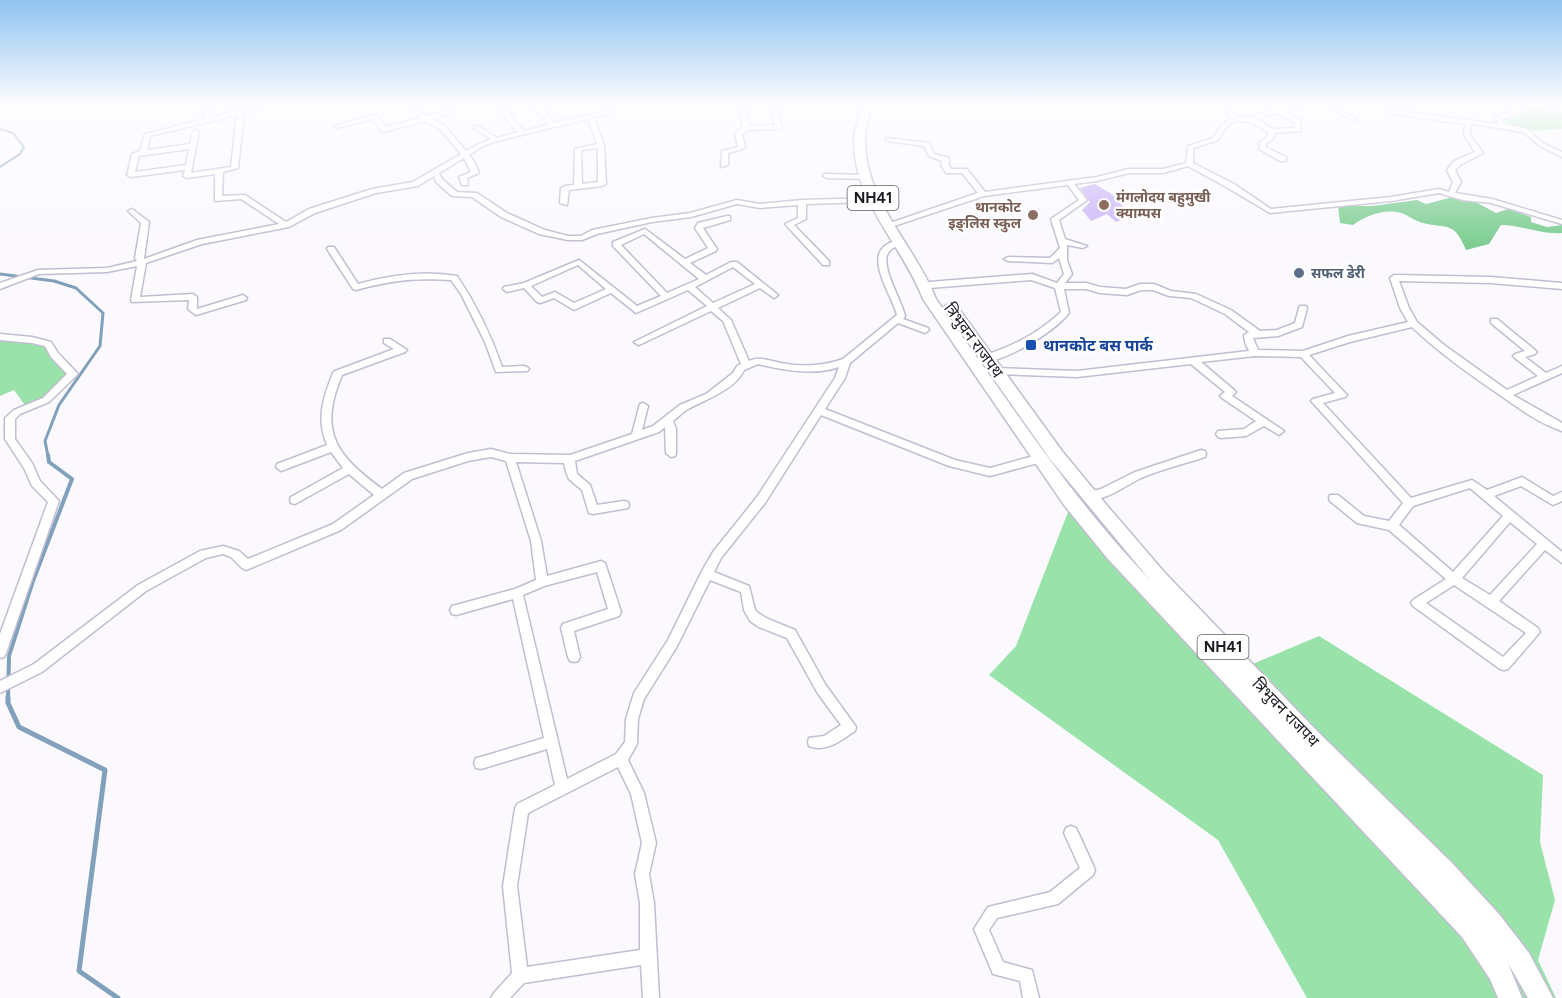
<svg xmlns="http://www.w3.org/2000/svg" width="1562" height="998" viewBox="0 0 1562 998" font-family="Figtree,'Noto Sans Devanagari',sans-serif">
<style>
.green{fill:#99e3ab}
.forest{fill:#7ece93}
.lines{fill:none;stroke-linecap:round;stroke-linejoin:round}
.stream-far3{stroke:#80a0bb;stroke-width:2}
.stream-far2{stroke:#80a0bb;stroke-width:3}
.stream-far1{stroke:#80a0bb;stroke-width:4}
.stream{stroke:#80a0bb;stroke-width:5}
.building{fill:#ccb7f8}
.minor-casing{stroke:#c2bdd0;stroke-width:3}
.trunk-casing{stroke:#c2bdd0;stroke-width:3}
.minor{fill:#fff;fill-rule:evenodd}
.trunk{fill:#fff;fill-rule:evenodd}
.education-dot{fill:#8d6e63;stroke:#fff;stroke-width:2}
.service-dot{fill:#5c6f8a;stroke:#fff;stroke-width:2}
.transit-dot{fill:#1a4fb4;stroke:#fff;stroke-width:2}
.labels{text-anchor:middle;stroke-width:4.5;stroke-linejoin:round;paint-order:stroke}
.far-education-label{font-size:14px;font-weight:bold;fill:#785e54;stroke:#fff;text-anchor:start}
.far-service-label{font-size:14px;font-weight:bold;fill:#4e5e75;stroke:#fff;text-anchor:start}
.shield{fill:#fff;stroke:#615f64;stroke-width:1.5}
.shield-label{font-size:15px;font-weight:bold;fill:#1d1b22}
.street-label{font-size:16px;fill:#1d1b22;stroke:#fff}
.transit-label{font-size:16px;font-weight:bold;fill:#164399;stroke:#fff;text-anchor:start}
</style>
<rect width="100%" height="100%" fill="#fbf9fe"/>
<g class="green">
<path d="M1536,109L1562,112V129C1543,130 1516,135 1504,119L1524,111Z"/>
<path d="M0,338L48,344L71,377L27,408L14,390L0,396Z"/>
<path d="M1080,481L1248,666L1319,636L1543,775L1540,842L1555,900L1538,960L1556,998H1307L1218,840L989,675L1016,646Z"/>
</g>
<path class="forest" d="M1449,198L1472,200L1496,213L1508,209L1531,217V222L1547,227L1562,225V233C1543,235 1521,225 1501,225L1489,244L1466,250C1454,221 1448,229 1423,223C1414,221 1406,213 1397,212C1381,210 1366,216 1353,225L1340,223L1338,206H1372L1417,200L1426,204Z"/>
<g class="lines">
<path class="stream-far3" d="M0,129L13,133L24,147L20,154L0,167"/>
<path class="stream-far2" d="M0,274L54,281L76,288L103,313L100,346L59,405L45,441L48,456"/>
<path class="stream-far1" d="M8,698L9,656L33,581L72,479L49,462L48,455"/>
<path class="stream" d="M8,697V703L19,727L105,770L79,971L118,998"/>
</g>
<path class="building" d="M1095,184L1113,195L1125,209V218L1116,222L1107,214L1091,221L1082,210L1090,202L1080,188Z"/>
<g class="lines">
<g class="minor-casing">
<g id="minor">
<path d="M204,104H210L211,117L266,104H276L244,113L238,168L223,172L222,196L245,195L286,222L309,209L372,189L413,182L461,154L440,129L426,121L383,132L381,131L373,119L336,128L333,126L375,115L377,116L385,127L420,118L408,104H414L420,112L427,116L447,111L441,104H447L454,112L453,113L433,119L445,126L466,151L481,143L491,139L474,128V126H478L497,138L518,132L509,123L497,104H503L514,121L524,131L548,125L542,115L527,104C540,104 548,113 554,123L602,112L606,104H614L611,106L607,114L594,118L604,145L606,184L602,186L569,190L567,205L560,203L561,188L565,186L574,185L575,149L597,144L588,119L497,141L485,145L469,155L475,163L479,173L467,178L468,185H462L459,177L471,172L464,158L439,173L442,179L457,192L477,193L507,213L545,230L568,236H581L592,230L652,218L690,213L737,200L760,204L802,200L874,198L878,200L874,202L806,204V219L794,225L829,261V265H823L785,224L798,218V205L760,208L737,204L691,217L652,222L597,234L582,240H568L539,234L501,217L472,197L452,196L436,182L434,176L418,186L376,193L315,213L289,227L202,244L146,263L140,297L193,294L197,297V309L243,295L247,298L246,300L196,315L188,309L189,300L132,302L131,300L137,266L107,272L39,274L0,289V283L38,270L107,268L137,261L135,258L141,223L128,211L132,209L149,222L144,259L197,240L279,224L241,199L215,201V174L187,178L183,176L185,170L131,177L127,175L132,154L140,151L145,134L205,119ZM237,115L231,167L191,173L199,132L196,130L193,132L190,144L147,150L150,136ZM598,148V182L582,184L581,150ZM189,149L186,165L135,172L139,156Z"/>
<path d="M739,104H745L750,126L775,125L769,104H775L782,127L779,129L748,130L742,134L745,148L728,153V165L721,167L722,151L738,147L735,133L743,127Z"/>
<path d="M1221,104L1230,105L1231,111L1238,117H1251L1273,110L1260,104C1267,104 1275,109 1282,107L1278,104H1285L1288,106L1313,104L1284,111L1300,121L1301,131L1275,133L1273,139L1266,143L1265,147L1286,157V161H1280L1259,149L1260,142L1268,137V132C1256,125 1239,114 1226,127C1223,130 1221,137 1218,140L1193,148V163L1234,184L1271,209L1391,197L1439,189L1449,192L1453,182L1447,170L1454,161L1475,152L1464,135L1465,124L1387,113V111L1389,110L1499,124L1495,118L1496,117L1515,110L1514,104H1520L1521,112L1502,119L1505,124L1527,129L1544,144L1562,152V157L1540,146L1523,132L1471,124L1470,135L1483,153L1460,165L1455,170L1461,182L1455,193L1492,199L1562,220V224L1491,203L1463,200L1439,193L1391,201L1270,213L1228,188L1188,166L1163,173H1129L1097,181L1074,184L1087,200L1059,220L1065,239L1087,246L1083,248L1067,245V260L1072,274L1065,283H1086L1100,287L1126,289L1140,284H1154L1171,291L1196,294L1231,310L1260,331L1277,330L1295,323L1299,308L1300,306H1306L1307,308L1302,327L1278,336L1253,338L1258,350L1303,351L1348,336L1408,322L1400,308L1390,278L1394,275L1491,277L1562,283V289L1491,283L1399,281L1409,308L1417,322L1444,345L1507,390L1538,376L1515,358L1513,356L1515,354L1525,351L1491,323V319H1497L1535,350L1537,352L1535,354L1525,357L1546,373L1562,366V373L1513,395L1562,423V431C1538,423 1517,407 1497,393C1468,373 1438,352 1412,327L1350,342L1309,355L1347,395L1345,397L1323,403L1411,498L1472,480L1487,490L1522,477L1553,496L1562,492V501L1553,505L1521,486L1494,496L1562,552V563L1545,550L1499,601L1538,628L1540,632L1508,669L1504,670L1500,669L1413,606L1411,603L1413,600L1446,579L1389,530L1357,523L1330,501L1329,498L1330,495H1338L1364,516L1389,521L1403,503L1313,403L1311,401L1313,399L1335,393L1301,357L1255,356L1201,362L1234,390L1236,392L1232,396L1284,431L1279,435L1264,426L1246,436L1221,438L1218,437L1216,434L1218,431L1244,429L1256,421L1222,398L1220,396L1225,392L1191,364L1077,377L996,374L991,371L996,368L1077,371L1249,351L1245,342L1244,335L1249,332L1225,314L1191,298L1169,296L1153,290H1141L1127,295L1100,293L1086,289H1064L1069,313C1052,334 998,367 971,363L969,361L971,359C1005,350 1034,337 1061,312L1055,288L1031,280L929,288L925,285L929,282L1032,274L1057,283L1064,274L1059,258L1052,263L1008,261L1004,259L1008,257L1050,258L1060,248L1051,219L1079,200L1068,185L984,196L891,227H885L884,225L978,193L962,173H946L941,165L942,161L929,156L924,146L888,141L886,140V138L929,143L934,154L949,158V165L951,169H967L985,192L1097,177L1129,169H1163L1186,163L1188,146L1213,138L1222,124L1232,119ZM1278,113L1295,123V128L1273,129L1257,119ZM1470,488L1503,516L1453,572L1399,525L1413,506ZM1510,522L1537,544L1490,595L1462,578ZM1454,585L1526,633L1503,657L1426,603Z"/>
<path d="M1323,104H1331L1357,119L1352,120Z"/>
<path d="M824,174L866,175L870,177L866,179L827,178L823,176Z"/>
<path d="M727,216H730V220L703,228L717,249L716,251L690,263L706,275L731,262H737L778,295L774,298L760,288L718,308L731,320L749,361C760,356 770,361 781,363C801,367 824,366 843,359L897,315C893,297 865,259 886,245C891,242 895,241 900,241V245C895,247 891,248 888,253C880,266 902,301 905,316L903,319L928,328L929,330L925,333L898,323L850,363L845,378L825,409L955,460L990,468L1041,454L1046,458L1045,461L990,476L949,466L821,415L765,503L721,558L714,572L749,586L755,610L758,613L768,619L795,630L825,684L856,727L855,731C841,740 827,753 809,746L808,742L809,738L824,736L841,725L817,692L787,638L759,627L750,621L744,610L741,592L710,580L676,648L644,699L638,719L637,744L628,760L644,793L656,843L649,874L654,903L659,998H643L641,965L524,983L510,998H491L494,993L512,973L503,886L515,809L517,804L555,785L547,749L481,769L476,768L474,763L476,758L481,757L544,738L513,599L456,615L452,614L450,610L452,606L456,605L515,589L536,580L531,541L506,461L491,457L468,461L412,479L341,530L246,570L242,568L231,557L223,554L206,558L146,591L42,672L0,693V681L34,664L138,585L200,551L223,546L239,551L248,559L333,524L374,495L349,474L295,504L291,503L290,500L291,497L343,468L331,452L281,471L276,467L277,464L327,445C316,419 323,398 333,373L335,371L394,349L384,343V339H390L407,350L405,352L342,375C318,432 336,455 382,489L404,473L468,453L491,449L510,454L570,455L632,434L640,404L643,403L648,406L642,430L653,426L680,405L706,394L733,373L737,366L741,364L723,321L711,311L641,344L638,345L634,342L707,306L688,290L636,313L611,293L574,310L554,298L540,303L537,302L524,288L507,292L503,289L504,287L524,283L579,260L637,306L661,296L613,246V242L645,229L685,259L708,248L695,228L698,223ZM644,234L699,279L667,293L621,245ZM578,265L606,289L574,303L555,292L542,297L531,286ZM733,267L755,284L713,303L695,287ZM758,364C783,370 814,376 839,367L835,378L757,497L713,552L702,571L668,640L634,693L626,719L625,742L616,754L567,779L523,595L544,586L597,572L608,609L563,624L561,628L568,657L570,661L574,662L578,661L580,657L574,631L619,616L621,612L605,563L601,561L547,576L541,541L516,462L564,463L566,472L569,479L582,490L589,513L593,514L628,508L629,505L628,502L624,501L597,505L590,485L577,474L575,461L659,432L665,427L666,453L671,457L675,456L676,453V429L673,421C678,417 683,412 688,409C706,399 735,390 744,370ZM618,767L631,794L642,843L635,874L640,903V950L527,967L517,886L528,813Z"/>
<path d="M328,247H334L358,284C390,275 424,270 457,276C476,304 491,335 502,367L524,366L527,367L529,369L527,371L496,372L485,342L461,294L451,280C415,278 392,280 356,290L353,289L327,249Z"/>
<path d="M0,334L32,337L51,342L58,353L78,374L49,402L20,414L15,419V439L32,463L40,481L59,501L6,653L4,657L0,658V634L48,502L32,486L24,468L5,439V418L14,410L43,398L67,374L51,357L45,346L32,343L0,340Z"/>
<path d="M1201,450L1205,451L1206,454L1205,457C1184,464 1162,469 1141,478C1124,486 1104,503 1084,499L1083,496L1084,493L1101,489L1135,472Z"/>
<path d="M1071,826L1076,828L1093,865L1095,870L1093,875L1058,904L997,918L989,930L1003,962L1032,970L1039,998H1023L1020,981L993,974L974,929L988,907L1050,892L1080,868L1064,833L1066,828Z"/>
</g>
</g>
<g class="trunk-casing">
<path id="trunk" d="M862,104H872C869,116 865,128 865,140C865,202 915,245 936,299C1004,394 1068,495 1150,580L1050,459L946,311L944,308L946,305H956L1062,451L1104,502L1165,573L1317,731L1451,862L1499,914L1529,953L1553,998H1528L1508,963L1522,998H1498L1490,979L1462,937L1108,559L1064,505L923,299C903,246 853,201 854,140C855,128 859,116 862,104Z"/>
</g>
<use href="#minor" class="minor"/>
<use href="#trunk" class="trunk"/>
</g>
<linearGradient id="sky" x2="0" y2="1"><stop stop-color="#8fc3f0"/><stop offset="0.43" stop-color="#fdfcff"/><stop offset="1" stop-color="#fdfcff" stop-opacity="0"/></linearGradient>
<rect width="1562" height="244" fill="url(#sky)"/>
<g class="education-dot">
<circle cx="1104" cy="205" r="6"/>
<circle cx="1033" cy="215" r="6"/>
</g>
<circle class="service-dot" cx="1299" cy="273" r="6"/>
<rect class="transit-dot" x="1025" y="339" width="12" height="12" rx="3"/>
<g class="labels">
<g class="far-education-label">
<text x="1116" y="202">मंगलोदय बहुमुखी<tspan x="1116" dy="16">क्याम्पस</tspan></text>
<text x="1021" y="212" text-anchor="end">थानकोट<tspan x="1021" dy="16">इङ्लिस स्कुल</tspan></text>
</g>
<g class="far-service-label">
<text x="1311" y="278">सफल डेरी</text>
</g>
<g class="shield">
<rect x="847.5" y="186" width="51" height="24" rx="4.5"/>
<rect x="1197.5" y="635" width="51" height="24" rx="4.5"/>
</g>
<g class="shield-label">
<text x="873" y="203">NH41</text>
<text x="1223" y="652">NH41</text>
</g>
<g class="street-label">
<text transform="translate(974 340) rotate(54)" y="6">त्रिभुवन राजपथ</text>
<text transform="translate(1286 712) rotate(46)" y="6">त्रिभुवन राजपथ</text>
</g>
<g class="transit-label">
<text x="1043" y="351">थानकोट बस पार्क</text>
</g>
</g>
</svg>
